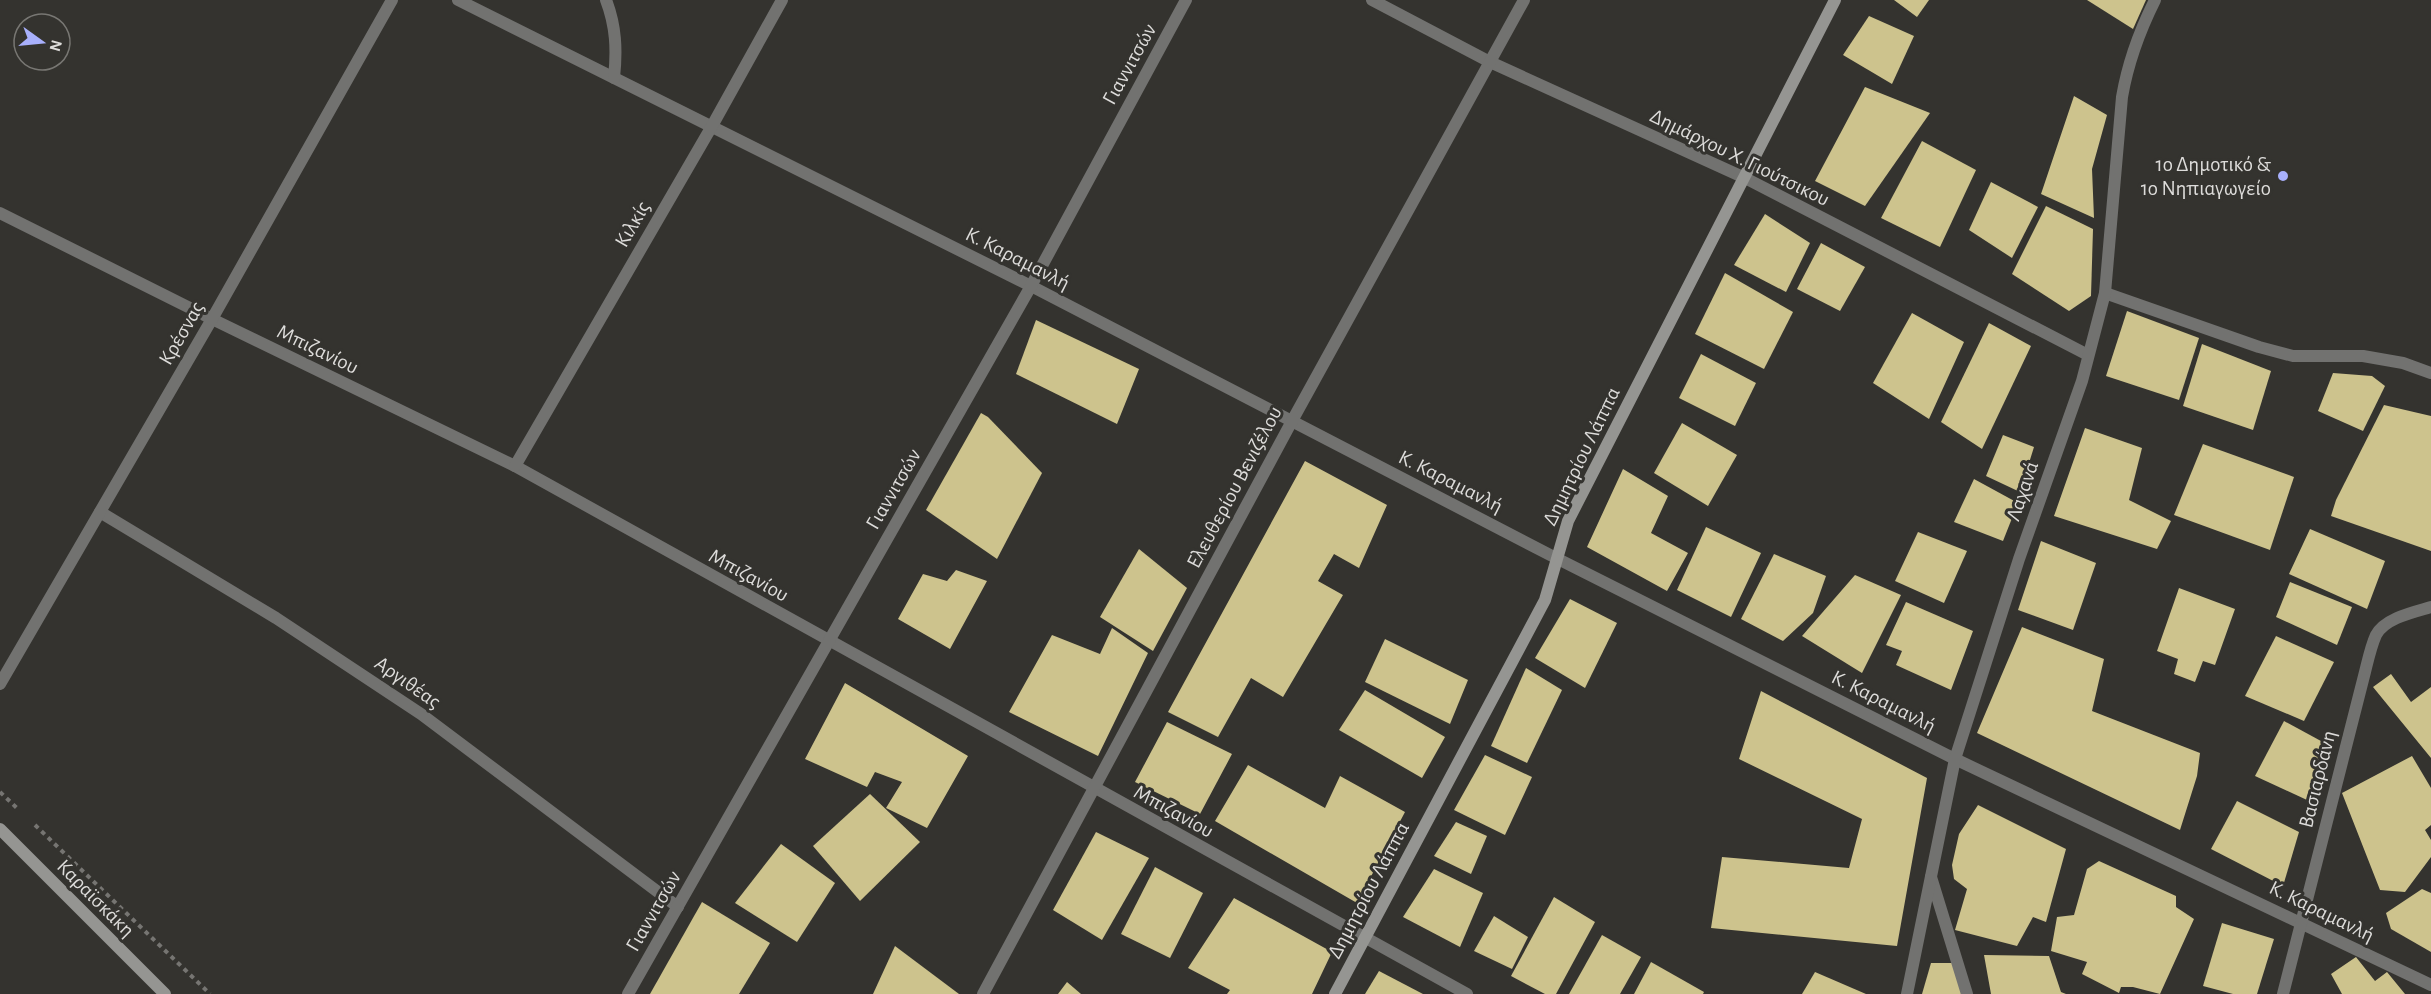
<svg xmlns="http://www.w3.org/2000/svg" width="2431" height="994" viewBox="0 0 2431 994" font-family="'Alegreya Sans',sans-serif">
<style>
.building{fill:#cdc38d}
.lines{fill:none;stroke-linecap:round;stroke-linejoin:round}
.path{stroke:#767572;stroke-width:4;stroke-dasharray:4.5 4.5;stroke-linecap:butt}
.street{stroke:#727270;stroke-width:12}
.secondary{stroke:#959592;stroke-width:12}
.poi-dot{fill:#a8b0fc;stroke:#34332f;stroke-width:2}
.labels{text-anchor:middle;stroke-width:6;stroke-linejoin:round;paint-order:stroke}
.street-label{font-size:21px;fill:#dddcda;stroke:#34332f}
.poi-label{font-size:21px;fill:#dddcda;stroke:#34332f;text-anchor:end}
</style>
<rect width="100%" height="100%" fill="#34332f"/>
<g class="building">
<path d="M1894,0H1929L1917,17Z"/>
<path d="M2087,0H2146L2133,29Z"/>
<path d="M1869,16L1914,36L1892,84L1843,55Z"/>
<path d="M1865,87L1930,113L1865,206L1815,181Z"/>
<path d="M2074,96L2107,115L2092,169L2094,218L2041,194Z"/>
<path d="M1922,141L1976,170L1940,247L1881,218Z"/>
<path d="M1991,182L2038,207L2012,258L1969,230Z"/>
<path d="M2046,206L2093,229L2091,296L2069,311L2012,274Z"/>
<path d="M1765,214L1810,243L1786,292L1734,265Z"/>
<path d="M1821,243L1865,267L1840,311L1797,289Z"/>
<path d="M1725,273L1793,312L1764,369L1695,334Z"/>
<path d="M2127,311L2199,338L2179,400L2106,376Z"/>
<path d="M1912,313L1964,342L1929,419L1873,383Z"/>
<path d="M1036,320L1139,369L1117,424L1016,374Z"/>
<path d="M1989,323L2031,346L1982,449L1941,422Z"/>
<path d="M2202,344L2271,371L2253,430L2183,406Z"/>
<path d="M1701,354L1756,383L1735,426L1679,398Z"/>
<path d="M2333,373L2372,376L2385,386L2363,431L2318,411Z"/>
<path d="M2384,405L2431,416V551L2331,516L2336,500Z"/>
<path d="M981,413L988,417L1042,473L997,559L926,510Z"/>
<path d="M1682,423L1737,455L1708,506L1654,473Z"/>
<path d="M2085,428L2142,448L2129,500L2171,521L2157,549L2054,516Z"/>
<path d="M2003,435L2034,447L2020,492L1986,476Z"/>
<path d="M2203,444L2294,477L2270,550L2174,515Z"/>
<path d="M1305,461L1387,505L1359,568L1334,554L1318,581L1343,595L1283,697L1251,678L1218,737L1168,712Z"/>
<path d="M1623,469L1668,496L1651,533L1688,553L1667,591L1587,547Z"/>
<path d="M1974,479L2018,503L2003,541L1954,522Z"/>
<path d="M1706,527L1761,553L1731,617L1677,590Z"/>
<path d="M2310,529L2385,561L2367,609L2289,574Z"/>
<path d="M1918,532L1967,551L1944,603L1895,581Z"/>
<path d="M2041,541L2096,563L2073,630L2018,610Z"/>
<path d="M1139,549L1187,588L1153,651L1100,617Z"/>
<path d="M1774,554L1826,576L1813,613L1783,641L1741,619Z"/>
<path d="M956,570L987,581L950,649L898,619L923,574L947,581Z"/>
<path d="M1855,575L1901,595L1862,673L1802,636Z"/>
<path d="M2290,582L2352,607L2337,645L2276,617Z"/>
<path d="M2179,588L2235,609L2215,665L2203,661L2195,682L2174,674L2178,659L2157,651Z"/>
<path d="M1570,599L1617,623L1585,688L1535,658Z"/>
<path d="M1906,602L1973,631L1951,690L1896,665L1902,651L1886,645Z"/>
<path d="M2022,627L2104,659L2092,711L2200,753L2197,776L2180,830L1977,733Z"/>
<path d="M1112,628L1148,653L1098,756L1009,712L1052,635L1100,654Z"/>
<path d="M2276,636L2334,662L2304,721L2245,696Z"/>
<path d="M1385,639L1468,680L1450,724L1365,682Z"/>
<path d="M1526,668L1562,690L1527,763L1491,746Z"/>
<path d="M2391,674L2411,702L2431,687V758L2373,687Z"/>
<path d="M845,683L968,756L927,828L886,808L902,782L875,772L867,787L805,759Z"/>
<path d="M1365,690L1445,737L1422,778L1339,730Z"/>
<path d="M1761,691L1927,778L1897,946L1711,928L1722,857L1849,868L1862,819L1739,759Z"/>
<path d="M2284,721L2332,747L2307,800L2255,776Z"/>
<path d="M1167,722L1232,754L1200,814L1135,782Z"/>
<path d="M1485,755L1532,777L1505,835L1454,810Z"/>
<path d="M2412,756L2431,788V825L2425,830L2431,840V857L2405,892L2380,890L2342,793Z"/>
<path d="M1248,765L1325,808L1340,776L1405,812L1357,903L1215,821Z"/>
<path d="M870,794L920,842L860,901L813,846Z"/>
<path d="M2237,801L2299,832L2283,886L2211,849Z"/>
<path d="M1978,805L2066,849L2046,922L2033,917L2017,946L1955,930L1967,889L1954,879L1952,865L1959,834Z"/>
<path d="M1456,822L1487,836L1471,874L1434,856Z"/>
<path d="M1096,832L1149,858L1102,940L1053,910Z"/>
<path d="M781,844L835,883L797,942L735,903Z"/>
<path d="M2099,861L2176,896V907L2194,919L2160,994L2133,987H2121L2119,993L2082,974L2087,962L2051,951L2057,917L2074,915L2087,869Z"/>
<path d="M1155,867L1203,893L1170,958L1121,934Z"/>
<path d="M1434,869L1483,893L1460,947L1403,917Z"/>
<path d="M2422,889L2431,893V952L2391,929L2386,913Z"/>
<path d="M1554,897L1595,922L1556,994H1545L1511,976Z"/>
<path d="M1234,898L1332,952L1312,994H1227L1230,990L1188,968Z"/>
<path d="M702,902L770,943L739,994H650Z"/>
<path d="M1494,916L1528,937L1512,969L1474,951Z"/>
<path d="M2222,923L2274,939L2257,994H2233L2203,986Z"/>
<path d="M1602,935L1641,957L1620,994H1569Z"/>
<path d="M895,946L959,994H873Z"/>
<path d="M1984,955L2049,956L2061,992L2066,994H1991Z"/>
<path d="M2356,957L2375,981L2387,972L2405,994H2342L2331,974Z"/>
<path d="M1651,962L1704,992L1703,994H1634Z"/>
<path d="M1931,963H1954L1962,994H1922Z"/>
<path d="M1379,971L1423,994H1365Z"/>
<path d="M1815,972L1866,994H1802Z"/>
<path d="M1067,982L1081,994H1058Z"/>
</g>
<g class="lines">
<g class="path">
<path d="M0,792L19,810"/>
<path d="M35,825L210,994"/>
</g>
<g class="street">
<path d="M458,0L1031,286L1556,558L1955,759L2431,985"/>
<path d="M606,0C616,26 617,50 614,78"/>
<path d="M1372,0L1490,62L1745,178L2088,355"/>
<path d="M0,213L212,319L515,466L1467,994"/>
<path d="M2105,293L2259,347L2293,356H2363L2403,363L2431,373"/>
<path d="M515,466L712,126L782,0"/>
<path d="M100,512L276,618L421,714L678,907"/>
<path d="M0,684L212,319L392,0"/>
<path d="M1931,877L1967,994"/>
<path d="M628,994L1031,286L1186,0"/>
<path d="M983,994L1292,421L1524,0"/>
<path d="M1907,994L1955,759L2019,559L2082,381L2105,293L2122,97C2128,62 2139,32 2155,0"/>
<path d="M2283,994L2365,672C2368,660 2371,646 2376,635C2385,618 2414,612 2431,607"/>
</g>
<g class="secondary">
<path d="M0,829L165,994"/>
<path d="M1335,994L1545,600L1568,521L1835,0"/>
</g>
</g>
<circle class="poi-dot" cx="2283" cy="176" r="6"/>
<g class="labels">
<g class="street-label">
<text transform="translate(1129 64) rotate(-61)" y="7">Γιαννιτσών</text>
<text transform="translate(1740 157) rotate(26)" y="7">Δημάρχου Χ. Γιούτσικου</text>
<text transform="translate(632 224) rotate(-60)" y="7">Κιλκίς</text>
<text transform="translate(1018 258) rotate(27)" y="7">Κ. Καραμανλή</text>
<text transform="translate(181 333) rotate(-60)" y="7">Κρέσνας</text>
<text transform="translate(318 349) rotate(26)" y="7">Μπιζανίου</text>
<text transform="translate(1581 456) rotate(-64)" y="7">Δημητρίου Λάππα</text>
<text transform="translate(1451 481) rotate(27)" y="7">Κ. Καραμανλή</text>
<text transform="translate(1234 487) rotate(-62)" y="7">Ελευθερίου Βενιζέλου</text>
<text transform="translate(893 489) rotate(-60)" y="7">Γιαννιτσών</text>
<text transform="translate(2022 491) rotate(-71)" y="7">Λαχανά</text>
<text transform="translate(749 575) rotate(29)" y="7">Μπιζανίου</text>
<text transform="translate(408 682) rotate(35)" y="7">Αργιθέας</text>
<text transform="translate(1884 701) rotate(27)" y="7">Κ. Καραμανλή</text>
<text transform="translate(2317 779) rotate(-76)" y="7">Βασιαρδάνη</text>
<text transform="translate(1174 811) rotate(29)" y="7">Μπιζανίου</text>
<text transform="translate(1368 890) rotate(-62)" y="7">Δημητρίου Λάππα</text>
<text transform="translate(96 898) rotate(45)" y="7">Καραϊσκάκη</text>
<text transform="translate(653 911) rotate(-60)" y="7">Γιαννιτσών</text>
<text transform="translate(2322 911) rotate(26)" y="7">Κ. Καραμανλή</text>
</g>
<g class="poi-label">
<text x="2271" y="171">1ο Δημοτικό &amp;<tspan x="2271" dy="24">1ο Νηπιαγωγείο</tspan></text>
</g>
</g>
<g transform="translate(42 42) rotate(105)"><circle r="28" fill="#34332f" stroke="#787773" stroke-width="1.5"/>
<path d="M0-4.5L10 22L0 15L-10 22Z" fill="#a8b0fc"/>
<text y="-9" font-size="16" font-weight="bold" text-anchor="middle" fill="#dddcda">N</text>
</g>
</svg>
